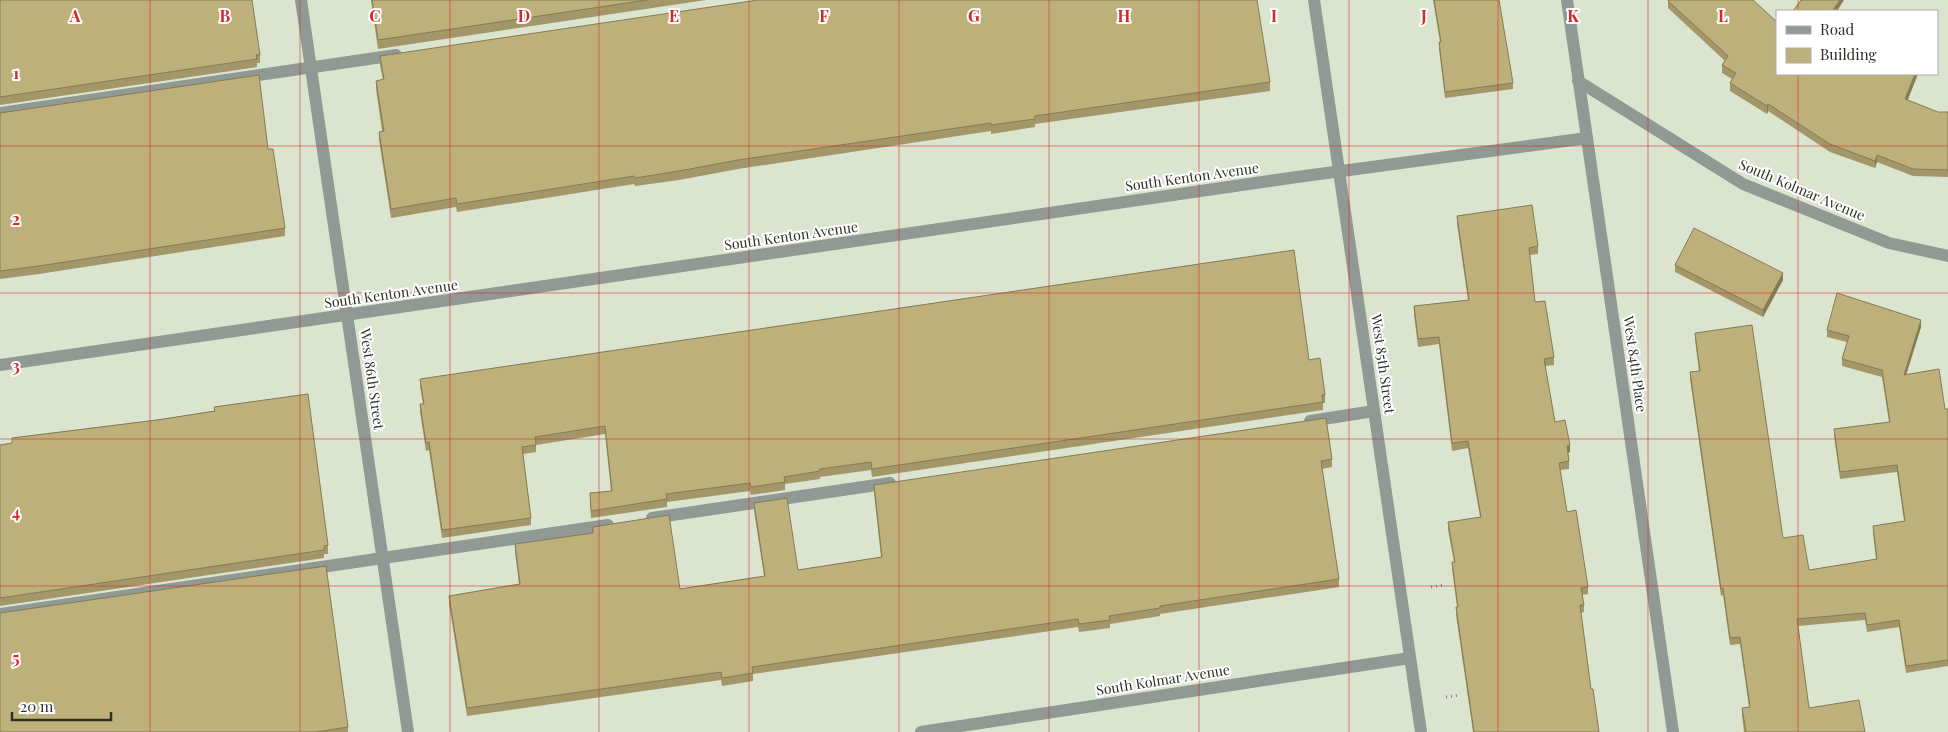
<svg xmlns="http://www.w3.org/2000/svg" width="1948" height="732" viewBox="0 0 1948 732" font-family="'Playfair Display',serif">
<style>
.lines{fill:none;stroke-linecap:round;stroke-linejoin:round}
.path{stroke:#7f8677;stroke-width:3;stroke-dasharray:1 4;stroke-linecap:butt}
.lane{stroke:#909993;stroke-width:12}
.street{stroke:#909993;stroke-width:12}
.wall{fill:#a39769}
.shaded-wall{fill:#857b55}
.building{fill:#beb07a;stroke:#857b55}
.grid{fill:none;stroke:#d62828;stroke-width:1;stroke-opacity:0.55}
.labels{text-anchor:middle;stroke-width:4;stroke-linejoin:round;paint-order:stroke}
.street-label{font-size:14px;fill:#2c3027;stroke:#fff}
.grid-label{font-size:16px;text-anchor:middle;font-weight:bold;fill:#d62828;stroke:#fff;stroke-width:4;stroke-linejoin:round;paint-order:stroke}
</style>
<rect width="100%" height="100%" fill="#dae4ce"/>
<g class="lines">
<g class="path">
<path d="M1431,587L1445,585"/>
<path d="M1446,697L1460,695"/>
</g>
<g class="lane">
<path d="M0,113L396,55"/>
<path d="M1310,421L1374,411"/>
<path d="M652,518L890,483"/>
<path d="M0,614L608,525"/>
</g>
<g class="street">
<path d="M301,0L408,732"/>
<path d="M1314,0L1421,732"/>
<path d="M1567,0L1673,732"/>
<path d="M1578,81L1743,184L1889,243L1948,256"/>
<path d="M0,365L1297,177L1587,138"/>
<path d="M921,732L1410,658"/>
</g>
</g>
<g class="wall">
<path d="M0,0L260,55V63H257V67L0,105Z"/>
<path d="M371,0H706L378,49Z"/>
<path d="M1433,0H1499L1513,83V89L1445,98L1439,49V42H1440Z"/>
<path d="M1668,1L1777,74L1908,100L1938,112H1948V177L1913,176L1877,162L1875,168L1830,152L1768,111L1767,114L1730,91V83L1732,79L1722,73V65L1725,61L1668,8Z"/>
<path d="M380,56L1270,82V91L1035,124V127L991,134V131L738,169L679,180L635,186L634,184L457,212L456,207L391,218L379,140V132L382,131L376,89V81L383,80L380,65Z"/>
<path d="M0,113L268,149L285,228V236L39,274L0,279Z"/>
<path d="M1457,216L1538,246V254L1530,255L1535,302L1554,357V365L1545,366L1555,422L1570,452L1568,453L1569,461V469L1560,470L1567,512L1588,587V594L1582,595L1584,605V612L1581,613L1591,689L1599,732H1473L1456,615V607H1457L1452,569V562H1454L1448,530V522L1480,517L1468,448L1452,451L1439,344L1418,347L1414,314V306L1468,300L1457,224Z"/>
<path d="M1675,265L1783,280L1763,317L1675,272Z"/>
<path d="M1921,327L1906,374L1945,409H1948V666L1906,673L1899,627L1867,632L1865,620L1798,626L1809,708L1865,732H1744L1742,715V708L1749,707L1740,644L1730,645L1723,595L1721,596L1690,379V372L1699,371L1695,340V333L1783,538L1809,570L1876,559L1873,533V526L1904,521L1897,472L1840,479L1834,436V429L1889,422L1882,377L1842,366V359L1847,342L1827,337V330Z"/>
<path d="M1309,360L1325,395V403H1323V410L872,477L871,470L820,477V479L785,484V490L751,495L750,491L667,502V507L591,518L590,493L611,491L605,434L536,445V452L523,454L531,518V525L442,538L429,450L426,451L420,412V404H423L420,387V379Z"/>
<path d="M214,407L328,545V554H324V558L0,606V445L12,443V438L157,420L214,411Z"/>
<path d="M1332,459V467L1322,469L1339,579V587L1160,614V616L1110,624V628L1079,632L1078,627L753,674V681L722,686L721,680L467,716L449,604V596L519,584L515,552V544L593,533V527L680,589L764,576L754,511V503L798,570L881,557L874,493V485Z"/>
<path d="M348,727V732H0Z"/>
</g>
<g class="shaded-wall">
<path d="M1840,0H1844L1837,11H1833V10Z"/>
<path d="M1915,74H1918L1905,107V99Z"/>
<path d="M1768,104V111L1767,114V106Z"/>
<path d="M1877,155V162L1875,168V161Z"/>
<path d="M1783,273V280L1763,317V310Z"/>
<path d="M1921,320V327L1904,382V375Z"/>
<path d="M1570,445V452L1567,453V446Z"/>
</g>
<g class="building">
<path d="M0,0H252L260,55H256L257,59L0,97Z"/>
<path d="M372,0H647L378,40Z"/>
<path d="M758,0H1257L1270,82L1035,116V119L991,125V123L738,160L679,171L635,178L634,176L457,204L456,198L391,209L379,132L384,131L376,81L384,79L380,56Z"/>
<path d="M1434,0H1499L1513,83L1445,92L1439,42H1441Z"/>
<path d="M1668,0H1753L1777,22V74H1915L1905,99L1938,112H1948V170L1913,169L1877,155L1875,161L1830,144L1768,104L1767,106L1730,83L1736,73L1722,65L1728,56L1668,1Z"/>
<path d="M1801,0H1840L1833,10L1836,11H1793Z"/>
<path d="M259,75L268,149H273L285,228L39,266L0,271V113Z"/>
<path d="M1532,205L1538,246L1529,248L1535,302L1545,301L1554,357L1544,359L1555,422L1565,420L1570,445L1567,446L1569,461L1559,463L1567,512L1576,510L1588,587L1581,588L1584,605H1580L1591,689H1593L1599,732H1474L1456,607H1458L1452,562H1455L1448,522L1481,517L1468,441L1452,443L1439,337L1418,339L1414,306L1469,300L1457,216Z"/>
<path d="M1694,228L1783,273L1763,310L1675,265Z"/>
<path d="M1294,250L1309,360L1320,358L1325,395H1322L1323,402L872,469L871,462L820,469V471L784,477L785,482L751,487L750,483L666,494L667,499L591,511L590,493L612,491L605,426L535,437L536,445L522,447L531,518L442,530L429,442L426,443L420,404H424L420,379Z"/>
<path d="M1837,293L1921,320L1904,375L1939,369L1945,409H1948V660L1906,666L1899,620L1867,625L1865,613L1797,619L1809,708L1859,700L1865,732H1746L1742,708L1750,707L1740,637L1730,638L1723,588L1721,589L1690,372L1700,371L1695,333L1752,325L1783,538L1803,535L1809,570L1877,559L1873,526L1905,521L1897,465L1840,472L1834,429L1890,422L1882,370L1842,359L1849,336L1827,330Z"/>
<path d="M308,394L328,545L324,546V550L0,598V445L12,443V438L157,420L215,411L214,407Z"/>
<path d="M1326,418L1332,459L1321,461L1339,579L1160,606V608L1109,616L1110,620L1079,624L1078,619L752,667L753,673L722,678L721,672L467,708L449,596L520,584L515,544L593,533V527L669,515L680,589L765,576L754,503L787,498L798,570L882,557L874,485Z"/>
<path d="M326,566L348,727L316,732H0V613Z"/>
</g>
<path class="grid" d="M150,0V732M300,0V732M450,0V732M599,0V732M749,0V732M899,0V732M1049,0V732M1199,0V732M1349,0V732M1498,0V732M1648,0V732M1798,0V11M1798,74V732M0,146H1948M0,293H1948M0,439H1948M0,586H1948"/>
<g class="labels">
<g class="street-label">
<text transform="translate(1192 177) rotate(-8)" y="5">South Kenton Avenue</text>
<text transform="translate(1802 190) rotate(23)" y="5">South Kolmar Avenue</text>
<text transform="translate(791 236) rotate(-8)" y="5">South Kenton Avenue</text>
<text transform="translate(391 294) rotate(-8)" y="5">South Kenton Avenue</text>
<text transform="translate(1383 364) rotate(82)" y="5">West 85th Street</text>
<text transform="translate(1635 364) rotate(82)" y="5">West 84th Place</text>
<text transform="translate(372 379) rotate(82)" y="5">West 86th Street</text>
<text transform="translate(1163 680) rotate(-9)" y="5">South Kolmar Avenue</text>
</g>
</g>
<g class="grid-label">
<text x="75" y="22">A</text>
<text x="225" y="22">B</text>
<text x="375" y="22">C</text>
<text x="524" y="22">D</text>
<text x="674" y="22">E</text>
<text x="824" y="22">F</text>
<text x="974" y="22">G</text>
<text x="1124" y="22">H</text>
<text x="1274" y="22">I</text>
<text x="1424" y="22">J</text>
<text x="1573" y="22">K</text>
<text x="1723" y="22">L</text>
<text x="16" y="79">1</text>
<text x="16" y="225">2</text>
<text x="16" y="372">3</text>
<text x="16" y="518">4</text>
<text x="16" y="664">5</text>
</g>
<rect x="1776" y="10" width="162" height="65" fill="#ffffff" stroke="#abaca9"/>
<rect x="1786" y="26" width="25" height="8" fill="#909993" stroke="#abaca9"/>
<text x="1820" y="35" font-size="15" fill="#2c3027">Road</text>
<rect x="1786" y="48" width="25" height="15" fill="#beb07a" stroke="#abaca9"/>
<text x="1820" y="60" font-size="15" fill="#2c3027">Building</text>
<path d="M12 712v8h99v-8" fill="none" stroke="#2c3027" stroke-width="2.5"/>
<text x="20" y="712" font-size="15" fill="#2c3027" stroke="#ffffff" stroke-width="4" paint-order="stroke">20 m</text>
</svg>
